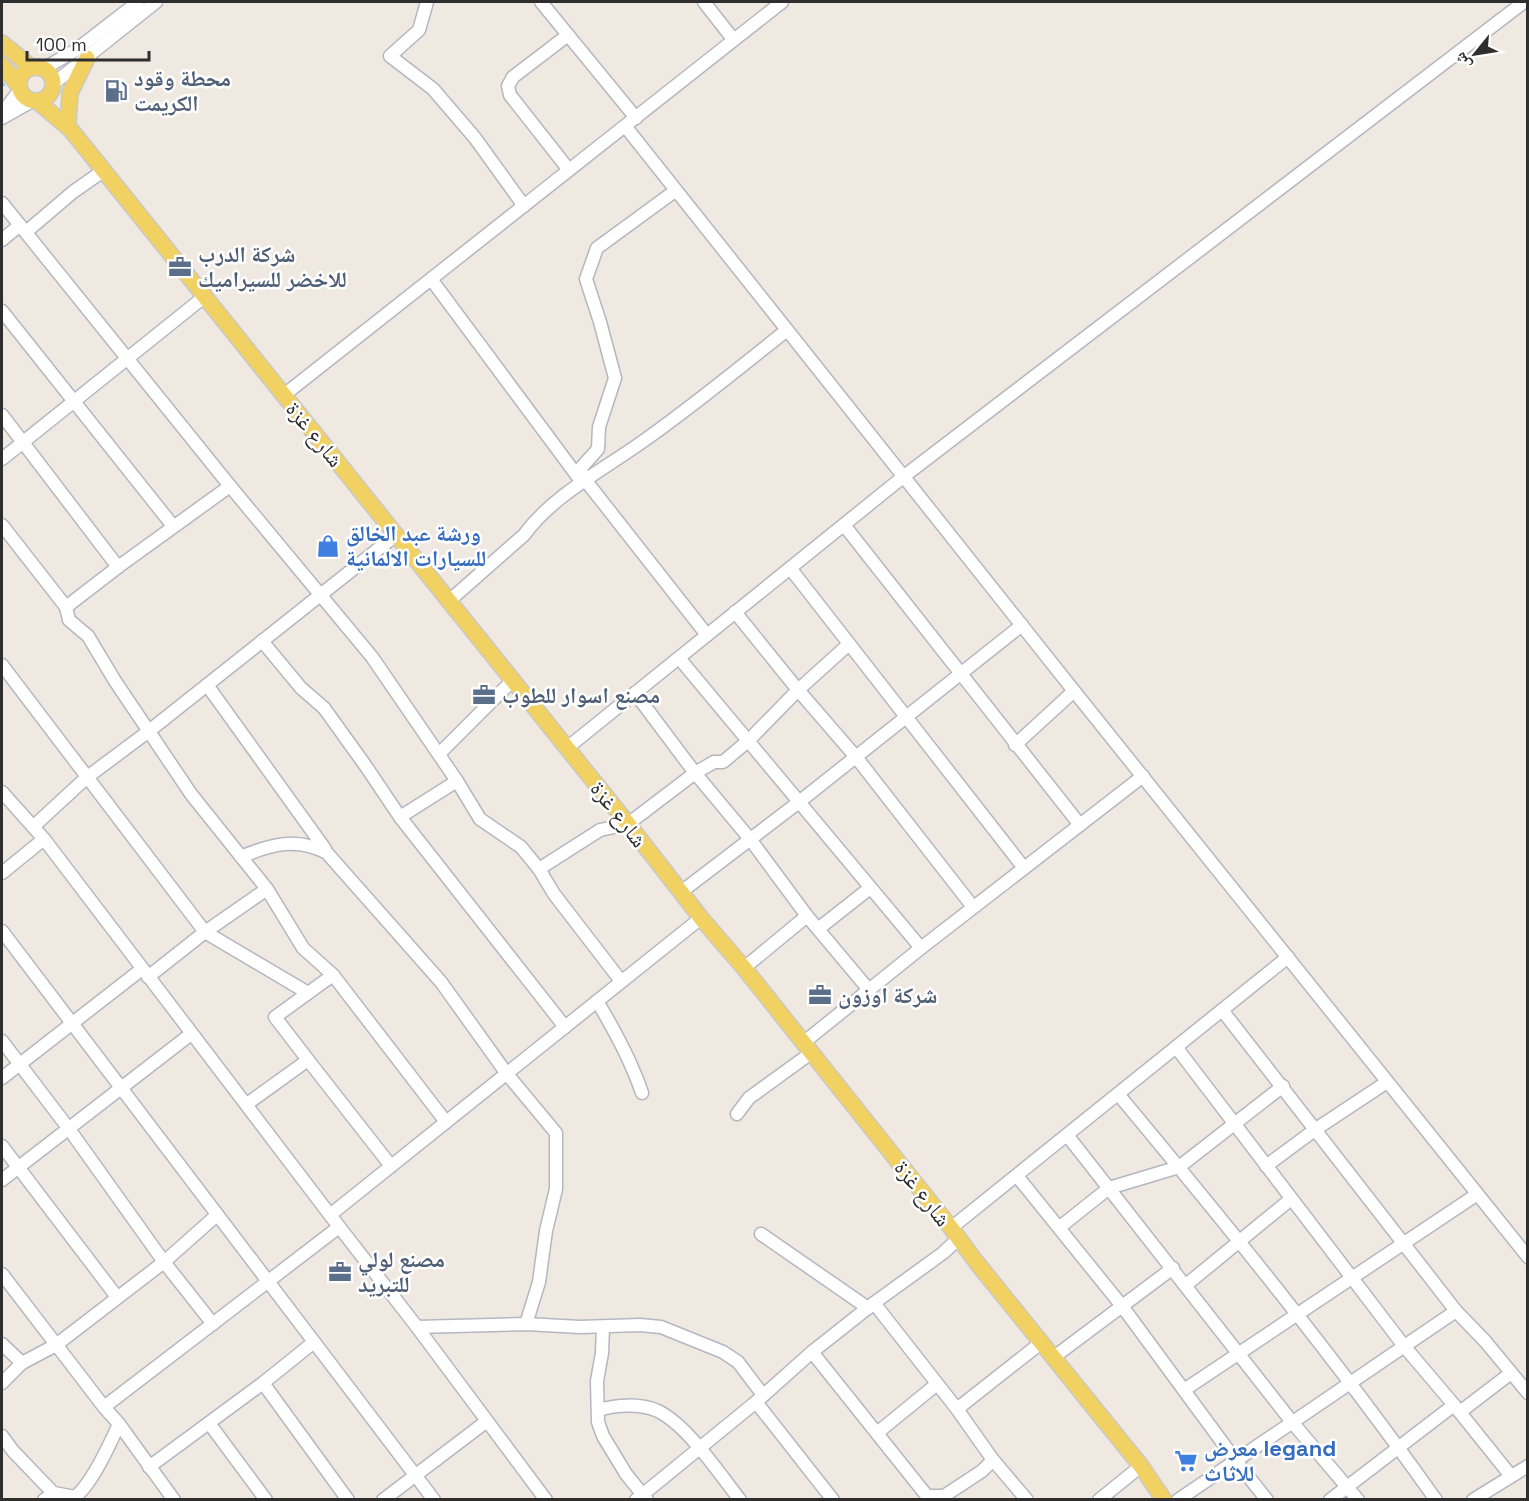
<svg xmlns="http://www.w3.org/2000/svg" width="1529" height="1501" viewBox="0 0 1529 1501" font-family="'Space Grotesk','Noto Naskh Arabic',sans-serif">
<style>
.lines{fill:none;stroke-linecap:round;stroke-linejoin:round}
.stream{stroke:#75cff0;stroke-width:2}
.minor-casing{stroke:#b4b7c1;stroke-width:15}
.major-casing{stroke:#c9c9c9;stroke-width:18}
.minor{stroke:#fff;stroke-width:12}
.major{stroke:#f2d163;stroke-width:15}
.labels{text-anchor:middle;stroke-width:5;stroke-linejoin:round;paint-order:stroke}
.service-label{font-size:22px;font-weight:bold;fill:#4e5e75;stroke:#fff;text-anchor:start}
.street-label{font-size:22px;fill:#2e2e2e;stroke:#fff}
.shop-label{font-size:22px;font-weight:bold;fill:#366cbe;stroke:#fff;text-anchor:start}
</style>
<rect width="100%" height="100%" fill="#efe9e1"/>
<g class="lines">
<path class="stream" d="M2,82L4,85"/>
<g class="minor-casing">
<g id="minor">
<path d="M427,2L419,30L390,56L433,89L475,138L524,206"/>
<path d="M541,2L636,118"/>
<path d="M704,2L733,39"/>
<path d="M568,35L513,77L508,86L510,95L569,170"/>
<path d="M43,69L76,50L138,2"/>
<path d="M53,84L156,2"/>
<path d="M2,113L20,90"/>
<path d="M2,118L32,101"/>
<path d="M625,126L1074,691L1528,1257"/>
<path d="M675,191L597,248L586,279L600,322L615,378L599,427L598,449L580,469L586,481L707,635"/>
<path d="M2,203L230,486L372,657L457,781L480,819L521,847L539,869L554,894L621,981"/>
<path d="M26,232L73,192L103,171"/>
<path d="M2,240L20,225"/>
<path d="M431,279L581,481"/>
<path d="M2,311L173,526"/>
<path d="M284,395L782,2"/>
<path d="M2,415L118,567"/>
<path d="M2,459L204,297"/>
<path d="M2,525L66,607L69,620L88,636L115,681L191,794L267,889L205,932L148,977"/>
<path d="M844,525L1080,825"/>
<path d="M790,568L1024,868"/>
<path d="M449,601L524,535C553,495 603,470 642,442C692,407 739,368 787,330"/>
<path d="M66,607L118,567L230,486"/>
<path d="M735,612L798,690L856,757L973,907"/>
<path d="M262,641L301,688L324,708L365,765L400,817L565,1027"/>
<path d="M679,658L921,948"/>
<path d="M2,665L205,932L308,993"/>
<path d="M207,685L325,849"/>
<path d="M635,693L695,773L750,839L807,916L869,990"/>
<path d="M1015,745L1074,691"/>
<path d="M567,748L903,477L1524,2"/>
<path d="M439,754L513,680"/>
<path d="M2,792L44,839L330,1215L417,1327L546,1500"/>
<path d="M400,817L457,781"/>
<path d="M34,826L86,778L149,731L396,535"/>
<path d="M241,857C271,844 297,837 327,853L441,982L507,1074L556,1133V1189L546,1231L539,1282L526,1324"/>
<path d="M539,869L600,830L628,824L695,773L714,762H723L748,741L798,690L849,644"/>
<path d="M2,873L44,839"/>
<path d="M267,889L303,948L333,975"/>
<path d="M681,892L799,802L1022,625"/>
<path d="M818,929L870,888"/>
<path d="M2,931L434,1500"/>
<path d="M744,968L807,916"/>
<path d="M597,1001C615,1031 631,1060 642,1093"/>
<path d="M1222,1010L1456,1311L1485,1341L1528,1393"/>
<path d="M2,1041L69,1129L164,1262L213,1324"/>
<path d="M803,1043L921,948L1143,776"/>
<path d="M1176,1047L1404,1346L1454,1405L1511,1476"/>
<path d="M308,1060L391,1166"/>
<path d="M2,1078L142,969"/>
<path d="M1118,1094C1228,1226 1336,1359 1436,1500"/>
<path d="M247,1104L308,1060L275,1017L333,975L446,1122"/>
<path d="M737,1114L749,1098L811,1053"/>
<path d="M1067,1135L1292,1422L1358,1500"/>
<path d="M2,1146L117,1297"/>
<path d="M1266,1166L1316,1129L1387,1082"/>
<path d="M1017,1176L1122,1306L1236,1461L1267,1500"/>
<path d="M2,1180L191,1034"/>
<path d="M330,1215L701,918"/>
<path d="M1060,1227L1109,1188L1179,1167L1283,1086"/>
<path d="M951,1228L1288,957"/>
<path d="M761,1234L868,1308"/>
<path d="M2,1274L104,1407L119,1424L174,1500"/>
<path d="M1186,1285L1291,1199"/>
<path d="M874,1303L957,1409L993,1460L1027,1500"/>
<path d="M417,1327L526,1324L580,1327L640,1325L661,1327L723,1352L738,1362L763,1395"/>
<path d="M603,1327L602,1353L597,1381L598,1422L603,1436L626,1474L647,1500"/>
<path d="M2,1344L22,1363"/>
<path d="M812,1352L927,1496H944L946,1500"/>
<path d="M1054,1357L1173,1268"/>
<path d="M2,1383L22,1363L56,1345L164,1262L217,1215"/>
<path d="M263,1383L348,1500"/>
<path d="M1184,1390L1476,1195"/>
<path d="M756,1402L833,1500"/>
<path d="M104,1407L339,1227"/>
<path d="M957,1409L1042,1342"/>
<path d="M598,1410C616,1405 640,1403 658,1411C688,1426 719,1473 740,1500"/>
<path d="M1460,1412L1511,1373"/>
<path d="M209,1423L266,1500"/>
<path d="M877,1433L937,1384"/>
<path d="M2,1436L13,1451L59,1499"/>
<path d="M149,1467L263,1383L314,1342"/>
<path d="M944,1496L982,1471L993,1460"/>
<path d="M44,1500L54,1493L75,1497C92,1484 110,1444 119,1424"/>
<path d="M383,1500L487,1421"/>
<path d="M636,1500L756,1402L812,1352L874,1303L943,1253L958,1239"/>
<path d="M1099,1500L1141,1466"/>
<path d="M1178,1500L1456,1311"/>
<path d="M1330,1500L1454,1405"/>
<path d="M1473,1500L1528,1466"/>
</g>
</g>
<g class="major-casing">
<g id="major">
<path d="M2,43L32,68"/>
<path d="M2,65L19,86"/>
<circle cx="36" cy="84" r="17"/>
<path d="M37,101L71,130L628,824L701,918L744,968L951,1228L977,1263L1141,1466L1164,1500"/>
<path d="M68,122L70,93L87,58"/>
</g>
</g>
<use href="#minor" class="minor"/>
<use href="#major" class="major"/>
</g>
<defs>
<g id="fuel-bare" transform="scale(1.8)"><path d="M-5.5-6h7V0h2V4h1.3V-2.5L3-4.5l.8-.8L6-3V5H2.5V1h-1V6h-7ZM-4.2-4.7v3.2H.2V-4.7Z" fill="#5c6f8a" stroke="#fff" stroke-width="2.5" paint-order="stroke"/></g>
<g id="office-bare" transform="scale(1.8)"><path d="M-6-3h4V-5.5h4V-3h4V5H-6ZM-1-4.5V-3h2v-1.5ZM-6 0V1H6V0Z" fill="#5c6f8a" stroke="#fff" stroke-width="2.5" paint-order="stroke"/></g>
<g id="shop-bare" transform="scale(1.8)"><path d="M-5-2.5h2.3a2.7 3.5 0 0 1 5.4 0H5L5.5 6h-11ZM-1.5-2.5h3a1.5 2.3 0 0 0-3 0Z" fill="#3f7fe0" stroke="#fff" stroke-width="2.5" paint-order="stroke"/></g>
<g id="supermarket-bare" transform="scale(1.8)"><path d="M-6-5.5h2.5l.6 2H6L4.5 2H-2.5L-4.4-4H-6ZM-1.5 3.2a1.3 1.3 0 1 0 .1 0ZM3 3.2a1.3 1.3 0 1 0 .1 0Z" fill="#3f7fe0" stroke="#fff" stroke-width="2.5" paint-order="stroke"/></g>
</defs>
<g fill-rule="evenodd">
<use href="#fuel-bare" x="116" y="91"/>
<use href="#office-bare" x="180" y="267"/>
<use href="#shop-bare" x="328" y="546"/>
<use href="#office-bare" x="484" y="695"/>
<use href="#office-bare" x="820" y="995"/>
<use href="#office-bare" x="340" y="1272"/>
<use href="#supermarket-bare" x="1186" y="1461"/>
</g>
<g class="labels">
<g class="service-label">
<text x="134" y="86">محطة وقود<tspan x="134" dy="25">الكريمت</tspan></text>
<text x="198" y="262">شركة الدرب<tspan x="198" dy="25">للاخضر للسيراميك</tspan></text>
<text x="502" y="703">مصنع اسوار للطوب</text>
<text x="838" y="1003">شركة اوزون</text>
<text x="358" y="1267">مصنع لولي<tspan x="358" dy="25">للتبريد</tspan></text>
</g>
<g class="street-label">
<text transform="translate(315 434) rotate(51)" y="8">شارع غزة</text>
<text transform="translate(619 814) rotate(52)" y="8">شارع غزة</text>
<text transform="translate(923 1193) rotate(52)" y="8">شارع غزة</text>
</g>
<g class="shop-label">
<text x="346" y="541">ورشة عبد الخالق<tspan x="346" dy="25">للسيارات الالمانية</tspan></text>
<text x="1204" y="1456">معرض legand<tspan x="1204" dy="25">للاثاث</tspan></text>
</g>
</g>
<rect width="1529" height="1501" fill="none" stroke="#2e2e2e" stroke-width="6"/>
<g transform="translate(1475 54) rotate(240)" stroke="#ffffff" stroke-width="4.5" paint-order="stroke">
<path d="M0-4.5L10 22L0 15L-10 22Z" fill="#2e2e2e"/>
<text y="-9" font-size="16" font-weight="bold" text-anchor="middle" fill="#2e2e2e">ش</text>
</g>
<path d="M27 51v9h122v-9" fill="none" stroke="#2e2e2e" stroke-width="3"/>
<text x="36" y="51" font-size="18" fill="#2e2e2e" stroke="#ffffff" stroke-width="4.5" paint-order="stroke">100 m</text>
</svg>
